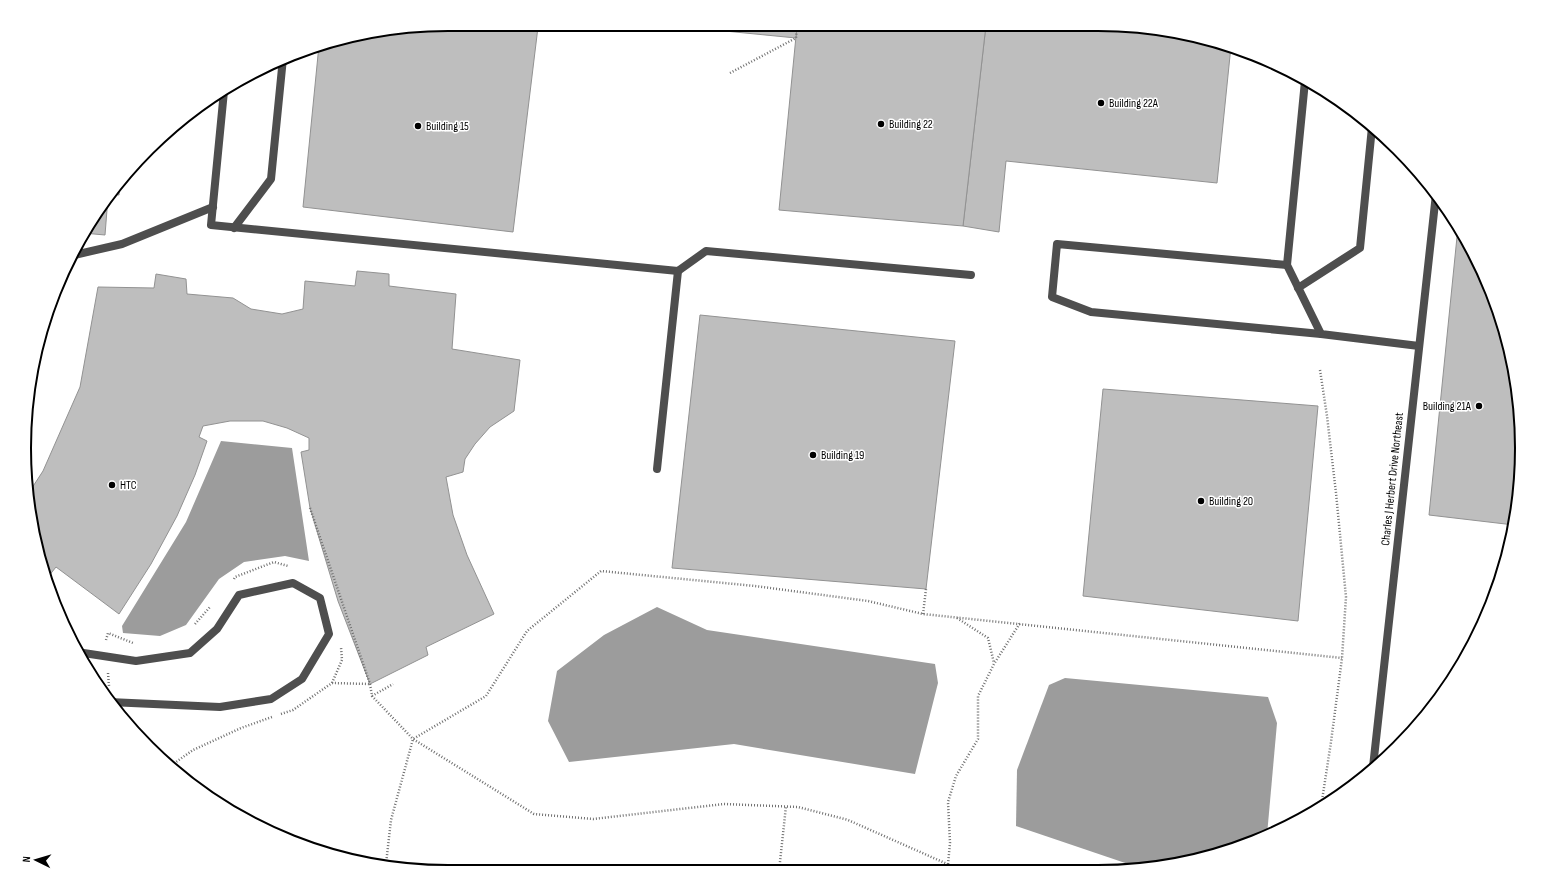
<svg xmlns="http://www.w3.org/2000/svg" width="1546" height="896" viewBox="0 0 1546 896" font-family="'Sofia Sans Condensed',sans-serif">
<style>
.water{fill:#9c9c9c}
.building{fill:#bebebe;stroke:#929292}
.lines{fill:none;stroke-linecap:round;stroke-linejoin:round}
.path{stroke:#707070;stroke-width:2.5;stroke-dasharray:1 2;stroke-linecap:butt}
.lane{stroke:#4e4e4e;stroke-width:8}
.street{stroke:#4e4e4e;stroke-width:8}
.poi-dot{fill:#000;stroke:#fff;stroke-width:1.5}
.labels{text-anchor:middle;stroke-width:3;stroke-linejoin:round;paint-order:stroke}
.poi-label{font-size:12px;fill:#000;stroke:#fff;text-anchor:start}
.street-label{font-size:12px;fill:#000;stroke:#fff}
.rim{fill:none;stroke:#000;stroke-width:2}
</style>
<rect width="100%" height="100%" fill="#fff"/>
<g class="water">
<path d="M221,441L292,448L309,561L285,556L244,562L219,579L186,625L160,636L123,633L122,626L186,522Z"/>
<path d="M657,607L707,630L935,664L938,683L915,774L734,744L569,762L548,721L557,671L604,635Z"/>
<path d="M1065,678L1268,697L1277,723L1267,835L1234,850L1140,868L1016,826L1017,770L1049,685Z"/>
</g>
<g class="building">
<path d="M986,25H1126L1231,46L1217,183L1006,161L999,232L963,226Z"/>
<path d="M986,25L963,226L779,210L797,26Z"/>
<path d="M797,26L796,38L684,27Z"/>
<path d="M538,27L513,232L303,207L319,45L392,28Z"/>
<path d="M120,183L119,195L110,194Z"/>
<path d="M108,197L105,235L83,233L96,212Z"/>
<path d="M1458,227L1490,286L1514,365L1522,448L1514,525L1429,515Z"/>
<path d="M357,271L389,274V286L456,294L452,349L520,360L514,411L490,427L475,444L465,459L463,472L446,477L453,515L467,555L494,614L426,647L428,655L370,684L338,601L310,508L301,452L309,450V438L287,428L263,421H230L203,426L199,437L207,441L195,475L177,516L151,564L119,614L56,567L48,577L44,573L32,530L28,494L43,471L80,387L98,287L154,288L156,274L186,279L187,294L233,298L251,309L282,314L303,309L305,281L355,286Z"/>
<path d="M700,315L955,341L926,589L672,568Z"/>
<path d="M1103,389L1318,406L1298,621L1083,596Z"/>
</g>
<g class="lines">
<g class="path">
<path d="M730,73L796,38L797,26"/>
<path d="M1320,370L1327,416L1336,493L1346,597L1342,658L1331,742L1321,807"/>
<path d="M310,508L370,684L372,696L413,739L534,814L593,819L724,804L798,807L848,820L963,871"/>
<path d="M234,579L235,577L274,562L288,566"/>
<path d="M923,614L926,589"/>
<path d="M957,618L988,638L994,663"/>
<path d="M195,624L210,607"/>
<path d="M106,640L108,633L133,643"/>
<path d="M108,673L109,686"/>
<path d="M332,683L342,660L341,647"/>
<path d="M372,696L393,684"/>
<path d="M281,714L293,710L332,683L370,684"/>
<path d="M169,767L193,750L241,728L272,717"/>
<path d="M386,864L391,820L413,739L486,696L527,631L601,571L755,586L868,601L923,614L1342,658"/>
<path d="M948,864L950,843L948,802L956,776L978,739V696L994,664L1020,623"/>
<path d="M779,871L786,806"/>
</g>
<g class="lane">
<path d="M1305,81L1287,265L1321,334L1419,346"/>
<path d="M224,91L211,225L678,271L706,251L971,275"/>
<path d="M234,228L271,179L283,58"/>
<path d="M70,256L122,244L213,207"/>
<path d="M1287,265L1057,244L1052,297L1091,312L1321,334"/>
<path d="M1298,288L1360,248L1372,127"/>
<path d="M657,469L678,271"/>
<path d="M1373,767L1436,194"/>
</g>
<path class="street" d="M77,652L136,661L190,653L217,629L239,595L293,583L320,598L329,634L302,679L271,699L220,707L109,702"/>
</g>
<g class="poi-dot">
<circle cx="1101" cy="103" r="4"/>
<circle cx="881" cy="124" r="4"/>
<circle cx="418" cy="126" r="4"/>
<circle cx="1479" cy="406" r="4"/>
<circle cx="813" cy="455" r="4"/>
<circle cx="112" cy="485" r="4"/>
<circle cx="1201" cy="501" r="4"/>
</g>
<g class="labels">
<g class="poi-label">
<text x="1109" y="107">Building 22A</text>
<text x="889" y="128">Building 22</text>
<text x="426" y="130">Building 15</text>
<text x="1471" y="410" text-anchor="end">Building 21A</text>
<text x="821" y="459">Building 19</text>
<text x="120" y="489">HTC</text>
<text x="1209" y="505">Building 20</text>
</g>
<g class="street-label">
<text transform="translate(1392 479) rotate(-84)" y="4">Charles J Herbert Drive Northeast</text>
</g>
</g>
<path d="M0 0H1546V896H0ZM448 31H1098A417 417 0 0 1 1515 448V448A417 417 0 0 1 1098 865H448A417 417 0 0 1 31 448V448A417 417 0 0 1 448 31Z" fill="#fff" fill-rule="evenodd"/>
<path class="rim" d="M448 31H1098A417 417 0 0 1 1515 448V448A417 417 0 0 1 1098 865H448A417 417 0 0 1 31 448V448A417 417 0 0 1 448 31Z"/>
<g transform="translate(36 860) rotate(275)" stroke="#ffffff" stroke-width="3" paint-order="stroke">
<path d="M0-3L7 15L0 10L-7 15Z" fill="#000000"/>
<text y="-6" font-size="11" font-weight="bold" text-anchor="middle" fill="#000000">N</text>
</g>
</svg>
